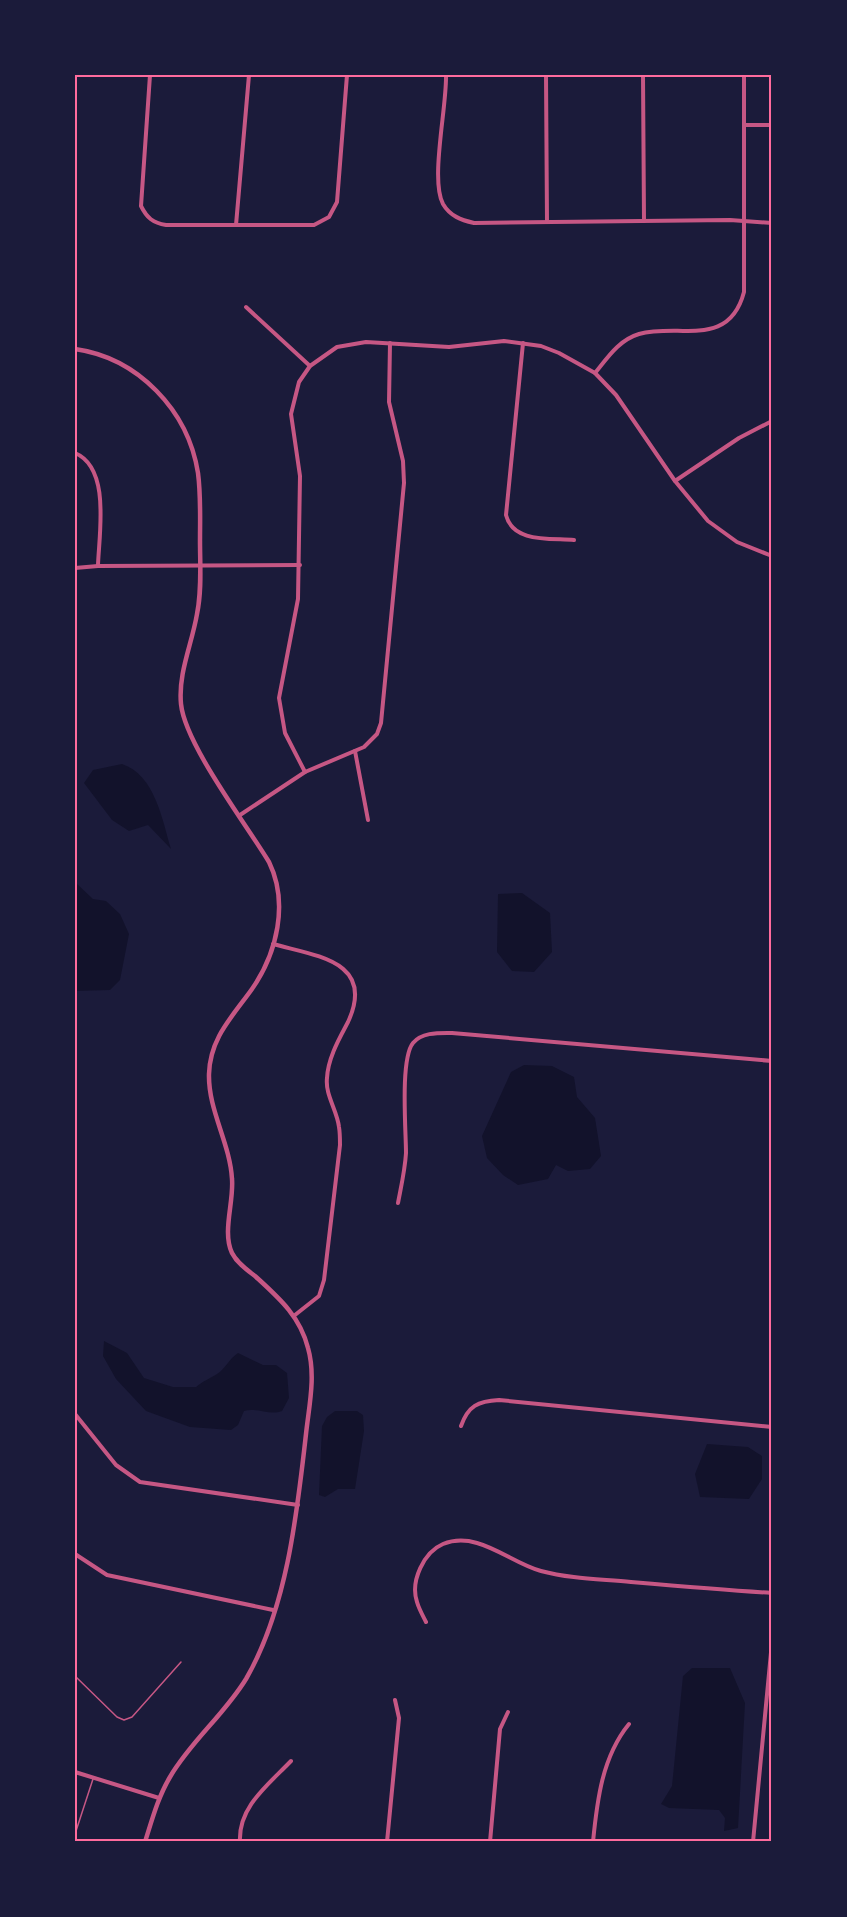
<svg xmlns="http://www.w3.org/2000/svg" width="847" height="1917" viewBox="0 0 847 1917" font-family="Roboto,sans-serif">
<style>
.water{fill:#12122b}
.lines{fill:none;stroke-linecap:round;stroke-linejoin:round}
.service{stroke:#c65784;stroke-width:1.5}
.minor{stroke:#c65784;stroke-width:4}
.tertiary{stroke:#c65784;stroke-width:4.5}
.neatline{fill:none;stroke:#ff6b9d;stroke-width:2}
</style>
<rect width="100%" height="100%" fill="#1b1b3a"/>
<g class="water">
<path d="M122,764C155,775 162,819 171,849L148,825L129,831L112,820L84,783L93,770Z"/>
<path d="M75,882L93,899L106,901L120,914L129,934L120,980L110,990L75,991Z"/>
<path d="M522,893L550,913L552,952L534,972L512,971L497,952L498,894Z"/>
<path d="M524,1065L552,1066L574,1077L577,1097L595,1118L601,1156L590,1169L568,1171L556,1165L548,1179L518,1185L503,1175L487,1158L482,1136L511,1072Z"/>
<path d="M104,1341L127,1353L144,1378L173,1387H196C203,1381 209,1379 217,1374C225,1369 229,1359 238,1353L263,1365H276L287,1373L289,1398L282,1411C269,1416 257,1407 244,1411L238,1425L231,1430L190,1427L146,1411L116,1379L103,1356Z"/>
<path d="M335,1411H357L363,1415L364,1431L355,1489H338L325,1497L319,1495L322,1426L327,1417Z"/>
<path d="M707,1444L748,1447L762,1456V1479L749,1499L700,1497L695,1474Z"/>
<path d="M692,1668H730L745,1703L738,1828L724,1831L725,1818L719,1810L669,1808L661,1804L672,1786L683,1676Z"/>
</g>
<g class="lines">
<g class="service">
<path d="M75,1676L117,1717L124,1720L132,1717L181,1662"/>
<path d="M75,1834L93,1779"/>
</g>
<g class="minor">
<path d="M150,75L141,206C147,218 153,223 166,225H314L329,217L337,202L347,75"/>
<path d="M446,75C447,106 430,180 443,204C450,216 461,220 474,223L730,220L772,223"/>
<path d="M546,75L547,222"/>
<path d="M643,75L644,221"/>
<path d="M744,125H772"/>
<path d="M236,225L249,75"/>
<path d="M246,307L310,366"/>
<path d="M523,343L506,515C513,543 550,538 574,540"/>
<path d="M595,373C608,357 619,340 639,334C679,323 729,349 744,292V75"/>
<path d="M75,453C111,468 99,534 98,565"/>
<path d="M675,481L739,438L772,421"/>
<path d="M75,568L98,566L300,565"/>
<path d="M355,751L368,820"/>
<path d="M305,772L285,733L279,698L298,599L300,476L291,414L299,382L310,366L337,347L366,342L449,347L504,341L541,346L559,353L595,373L616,395L675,481L708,521L737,542L772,556"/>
<path d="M240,815L305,772L364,747L377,734L381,723L404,483L403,461L389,402L390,343"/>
<path d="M273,944C316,956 376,961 348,1022C339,1039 328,1058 327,1078C325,1095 337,1110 339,1127C340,1133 340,1139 340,1145L324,1280L319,1296L295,1315"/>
<path d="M398,1203C401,1187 405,1170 406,1153C406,1131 400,1059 413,1043C422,1032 439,1033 452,1033L772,1061"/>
<path d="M75,1414L116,1465L140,1482L298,1505"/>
<path d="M461,1426C468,1406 478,1401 499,1400L772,1427"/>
<path d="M75,1554L107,1575L273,1610"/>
<path d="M426,1622C423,1616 419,1609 417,1602C410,1581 424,1552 443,1544C478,1530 510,1563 541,1571C571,1579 601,1579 631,1582C678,1586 725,1590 772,1593"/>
<path d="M75,1772L159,1798"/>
<path d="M240,1842C238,1807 268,1785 291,1761"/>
<path d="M387,1842L399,1718L395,1700"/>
<path d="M490,1842L500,1729L508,1712"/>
<path d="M593,1842C597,1801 602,1757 629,1724"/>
<path d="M753,1842L772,1642"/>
</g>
<path class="tertiary" d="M75,349C138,358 188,410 198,473C201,496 200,519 200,541C200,565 202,590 197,614C192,644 178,673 181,704C185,744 246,824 269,862C289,903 277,953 252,989C232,1017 210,1038 209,1074C208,1110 230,1143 232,1179C234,1202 222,1232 232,1253C237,1263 247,1270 255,1276C279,1298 300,1316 308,1348C316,1376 309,1406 306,1434C297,1514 287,1608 246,1679C224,1715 191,1741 170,1777C158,1797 152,1820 145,1842"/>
</g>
<rect width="847" height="1917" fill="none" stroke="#1b1b3a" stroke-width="153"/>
<rect x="76" y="76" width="694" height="1764" class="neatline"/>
</svg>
